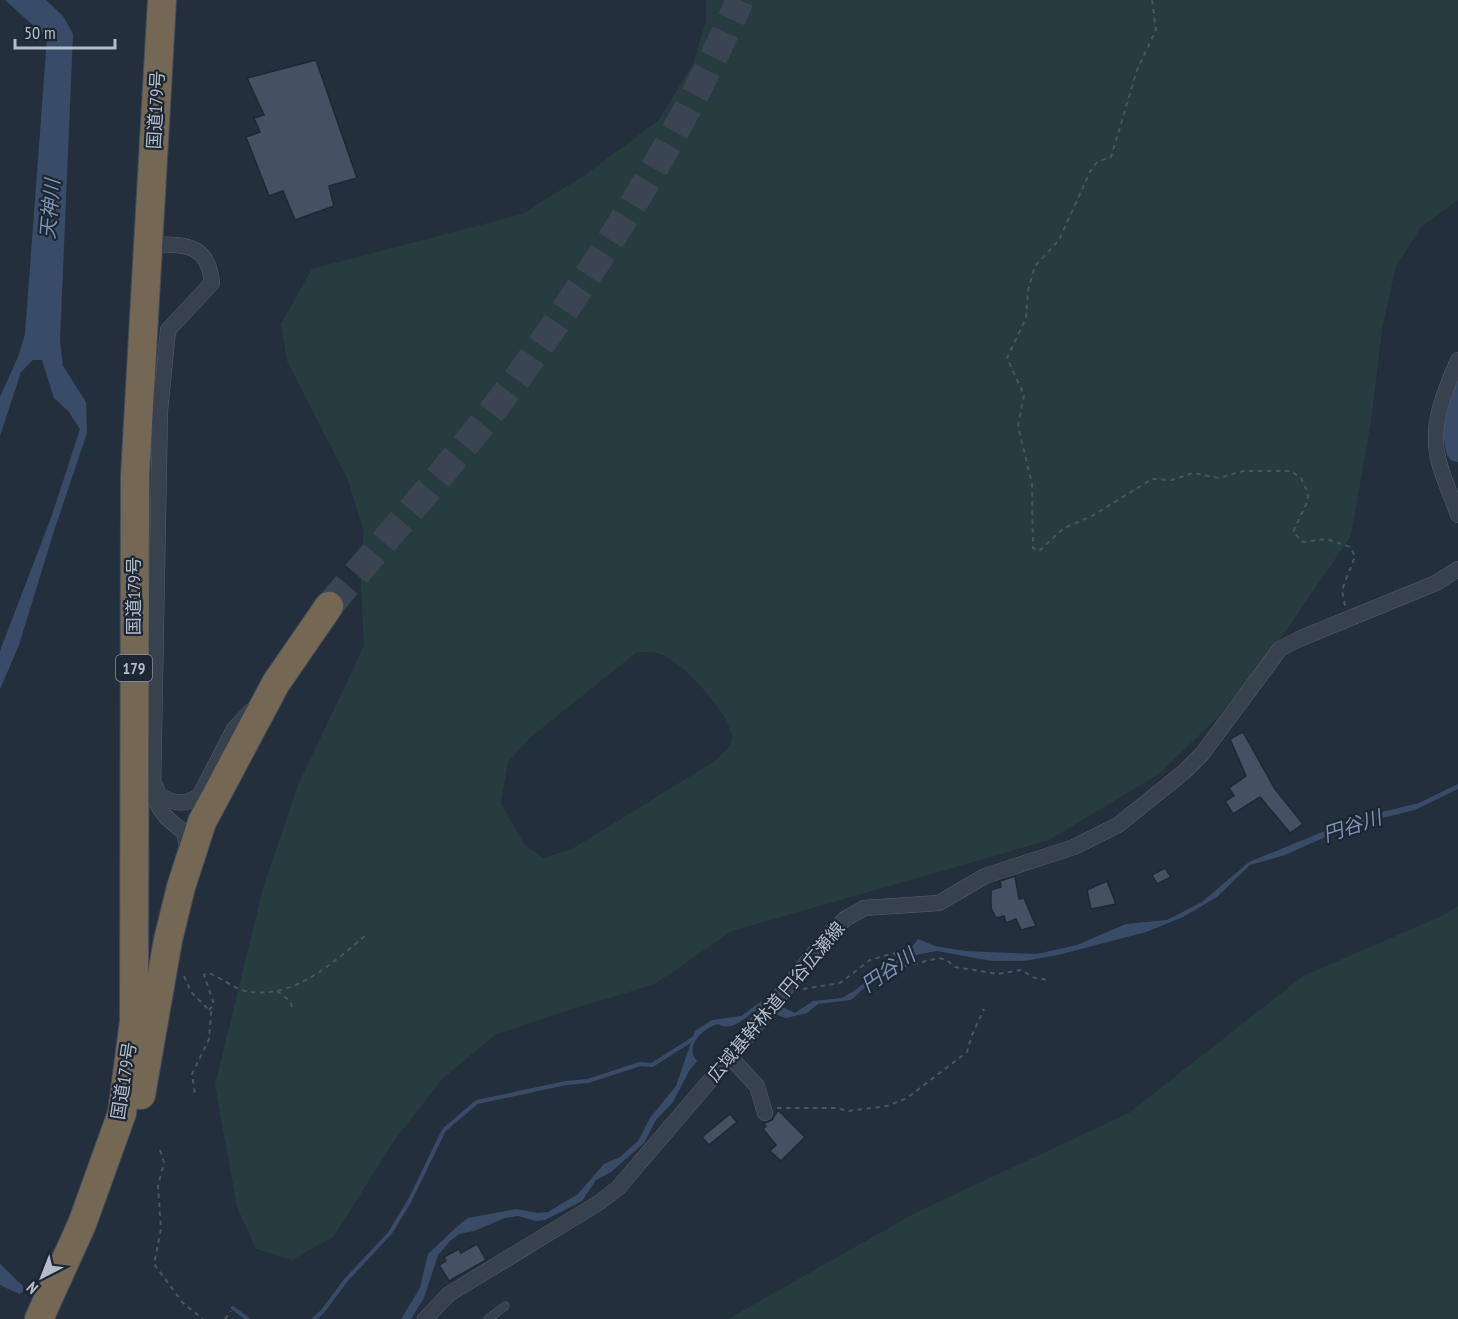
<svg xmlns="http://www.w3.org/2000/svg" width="1458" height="1319" viewBox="0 0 1458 1319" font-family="'PT Sans Narrow','Noto Sans JP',sans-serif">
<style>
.green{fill:#263c3f;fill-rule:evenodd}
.water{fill:#394c67}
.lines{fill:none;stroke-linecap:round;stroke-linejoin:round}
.stream{stroke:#394c67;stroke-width:4}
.river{stroke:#394c67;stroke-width:24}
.building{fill:#455162;stroke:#1f2835;stroke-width:1.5}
.highway-tunnel{stroke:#3a4453;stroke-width:28;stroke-dasharray:28 14;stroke-linecap:butt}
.lane-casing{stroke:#565f6c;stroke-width:9}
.street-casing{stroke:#565f6c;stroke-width:16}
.highway-casing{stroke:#434c59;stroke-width:30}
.path{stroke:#44595c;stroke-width:2;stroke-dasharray:4.5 4.5;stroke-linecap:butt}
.lane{stroke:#38414e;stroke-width:8}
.street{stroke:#38414e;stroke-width:15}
.highway{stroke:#746855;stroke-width:28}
.labels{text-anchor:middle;stroke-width:4.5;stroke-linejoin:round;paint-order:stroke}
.shield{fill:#1d2633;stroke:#878f9c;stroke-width:1.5}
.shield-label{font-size:16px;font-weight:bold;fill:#b4bcc9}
.street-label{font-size:18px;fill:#b4bcc9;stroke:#1d2633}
.water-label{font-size:20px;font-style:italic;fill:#7c92b1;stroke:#1d2633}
</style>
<rect width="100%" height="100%" fill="#242f3e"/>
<g class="green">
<path d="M706,0H1458V200L1421,227L1396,266L1382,330L1371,421L1351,536L1274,648L1215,720L1159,774L1049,840L732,931L655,984L566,1011L495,1035L442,1079L394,1141L334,1236L292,1260L256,1249L237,1207L215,1085L263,888L298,785L364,646L360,570L364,531L347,478L287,361L281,324L312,269L522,214L585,175L659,120L694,62L706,21ZM637,652C647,652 656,651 665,656C683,664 740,722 731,743C728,749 720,756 715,761L572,849L543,858L524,844L501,803L508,762L532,736Z"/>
<path d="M1458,906V1319H728L917,1212L1129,1113L1303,976L1444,915Z"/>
</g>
<g class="water">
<path d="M5,0H46L63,16L73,34L60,341L63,366L86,402L87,433L53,534L19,645L0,689V651L52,515L80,429L68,411L54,398L42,360H33L21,372L0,436V397L18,357L25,334L47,38Z"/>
<path d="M1458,784V789L1415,810L1350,826L1285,855L1250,865L1217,897L1183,917L1146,932L1058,955L1024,961H992L937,951L920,954L902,961L873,980L851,1000L818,1004L807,1013L786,1018L758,1009C747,1015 733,1033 718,1024C703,1028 684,1046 697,1061L689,1071L673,1102L656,1120L644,1143L611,1172L596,1180L582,1201L545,1220L536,1221L518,1216L505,1218L474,1231L459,1234L450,1241L438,1255L424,1298L411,1319H401L420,1288L428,1254L460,1224L468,1218L516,1209L538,1213L548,1212L578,1194L604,1164L620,1157L638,1141L650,1118L676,1086L695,1031L712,1020L741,1016L762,1001H770L795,1013L813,1001L842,998L854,991L870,978L905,956L918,939L935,946L965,951L1037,954L1077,945L1126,924L1167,920L1202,902L1249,862L1354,819L1419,803Z"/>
<path d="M0,1264L23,1286V1292L19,1294L0,1285Z"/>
</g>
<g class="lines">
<g class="stream">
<path d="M233,1308L248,1319"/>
<path d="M314,1319L323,1311L346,1280L390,1233L410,1200L444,1130L477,1102L566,1083L588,1081L640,1064L652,1065L693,1039"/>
</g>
<path class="river" d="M1458,388L1451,410L1458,450"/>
</g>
<g class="building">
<path d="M316,60L357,178L329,186L334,206L295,220L283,191L269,196L246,137L260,132L254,118L264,115L247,78Z"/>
<path d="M1243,732L1275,789L1303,824L1290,833L1260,797L1233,814L1225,801L1234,796L1229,788L1246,776L1230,739Z"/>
<path d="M1165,868L1171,877L1157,884L1152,875Z"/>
<path d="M1015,876L1019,899L1024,898L1036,926L1021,930L1016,919L1006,923L1004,916L996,918L991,908V890L1001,887L1000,881Z"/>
<path d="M1107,881L1116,904L1091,909L1087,890Z"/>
<path d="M778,1110L805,1137L781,1161L770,1151L776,1145L763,1129L766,1126L763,1124L772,1120Z"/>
<path d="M730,1114L737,1122L709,1145L702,1137Z"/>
<path d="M477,1244L486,1260L449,1281L439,1265L446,1261L444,1257L459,1249L461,1253Z"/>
</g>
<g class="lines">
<path class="highway-tunnel" d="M329,606C398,524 471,444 533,356C612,244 685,126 740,0"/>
<g class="lane-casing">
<path id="lane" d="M488,1319L505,1306"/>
</g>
<g class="street-casing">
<g id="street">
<path d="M149,244C184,245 208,242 212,283L168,330L160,411L153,792C158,812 168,820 184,832L188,852"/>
<path d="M1458,360C1445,391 1430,424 1438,458C1442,477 1452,496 1458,515"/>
<path d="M155,785L159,795C174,804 186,806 200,795L234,729L251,711"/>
<path d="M730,1057L757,1086L765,1113"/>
<path d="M425,1319L449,1294L600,1202L618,1188L731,1056L828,936L845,919L864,908L939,903L985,876L1074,847L1118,825L1184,772L1202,754L1280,649L1299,639L1436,583L1458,569"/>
</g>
</g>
<g class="highway-casing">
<g id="highway">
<path d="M141,1095L168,940L181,887L202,822L276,683L329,606"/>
<path d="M39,1319L82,1224L122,1113L134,1021L135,476L162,0"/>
</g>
</g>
<g class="path">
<path d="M1152,0L1156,30L1137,70L1111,157L1097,162L1090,172L1059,240L1035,266L1028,290L1026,318L1007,358L1024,395L1018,426L1032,484L1033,548L1039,551L1064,528L1092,516L1152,479L1172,480L1193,473L1219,478L1243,471H1291L1301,478L1308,493V500L1293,532L1303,542L1327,539L1350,547L1355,556L1342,590L1345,606"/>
<path d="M184,976L191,992L211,1012L209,1039L192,1074L195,1094"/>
<path d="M803,989L840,983L870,960L894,953L904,966L939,958L947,960L955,967L998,974L1021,970L1035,978L1050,980"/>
<path d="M277,991L290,1001L292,1007"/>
<path d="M209,1010L214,1004L204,975L208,973C221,977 233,988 245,991C293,1001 334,962 367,934"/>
<path d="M777,1108H836L848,1111L887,1106L907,1098L967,1052L972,1035L984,1009"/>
<path d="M160,1150L164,1162L158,1186L161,1229L154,1264L183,1303L203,1319"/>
<path d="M225,1319L231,1311"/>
</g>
<use href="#lane" class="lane"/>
<use href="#street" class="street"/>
<use href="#highway" class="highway"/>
</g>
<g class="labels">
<rect class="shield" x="116" y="655" width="36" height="26" rx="4.5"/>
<g class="shield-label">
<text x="134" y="674">179</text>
</g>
<g class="street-label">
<text transform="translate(156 110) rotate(-87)" y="6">国道179号</text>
<text transform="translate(134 596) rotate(-90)" y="6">国道179号</text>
<text transform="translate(776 1002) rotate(-50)" y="6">広域基幹林道 円谷広瀬線</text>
<text transform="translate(124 1081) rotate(-81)" y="6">国道179号</text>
</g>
<g class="water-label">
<text transform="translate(50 209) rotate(-85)" y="7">天神川</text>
<text transform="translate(1352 826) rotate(-18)" y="7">円谷川</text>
<text transform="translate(888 970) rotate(-35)" y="7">円谷川</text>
</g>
</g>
<g transform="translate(42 1277) rotate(222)" stroke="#1d2633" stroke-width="4.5" paint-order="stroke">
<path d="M0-4.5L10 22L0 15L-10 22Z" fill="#b4bcc9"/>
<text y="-9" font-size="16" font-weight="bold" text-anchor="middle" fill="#b4bcc9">N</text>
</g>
<path d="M15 39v9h100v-9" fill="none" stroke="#b4bcc9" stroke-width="3"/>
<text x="24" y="39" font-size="18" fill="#b4bcc9" stroke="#1d2633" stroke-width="4.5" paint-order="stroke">50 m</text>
</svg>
